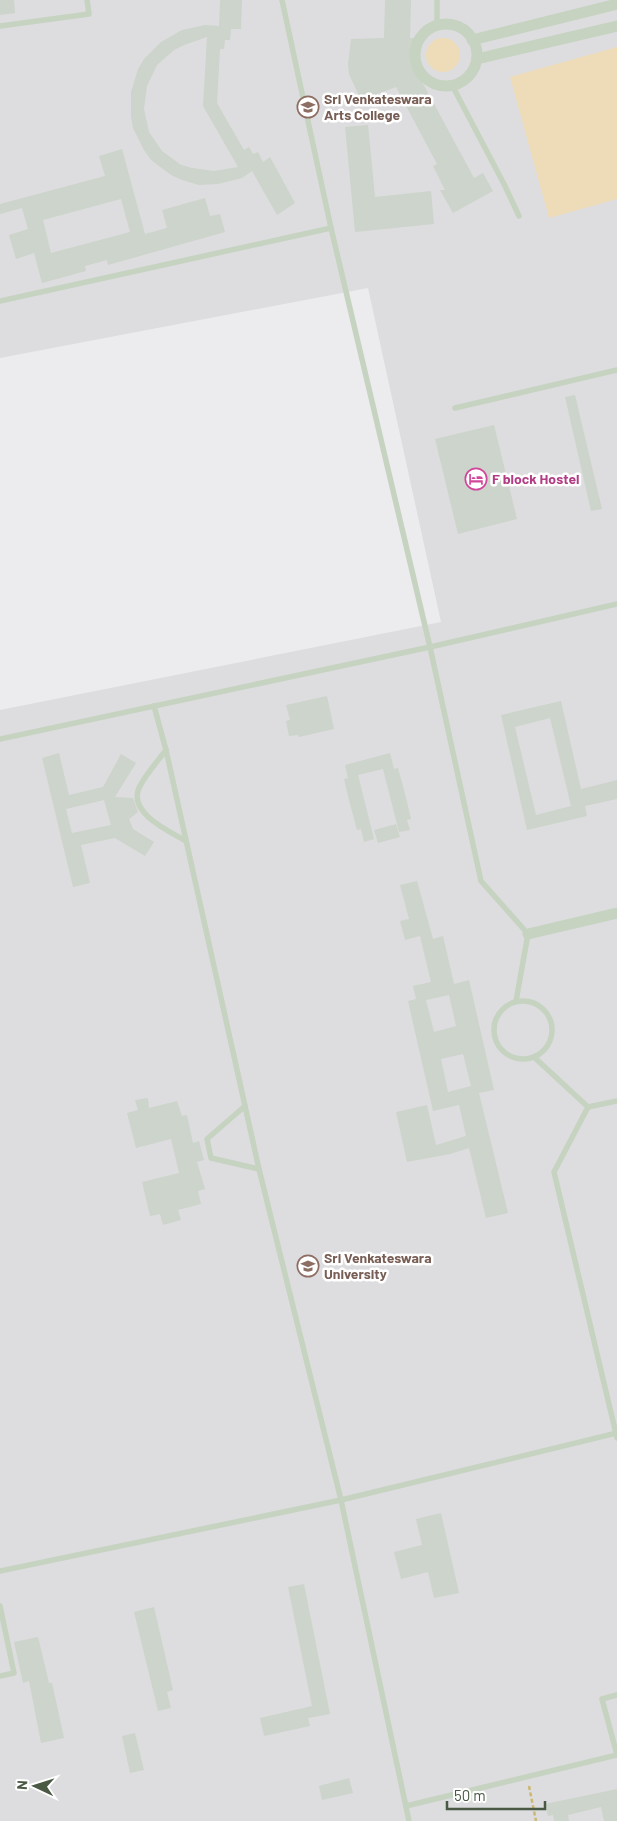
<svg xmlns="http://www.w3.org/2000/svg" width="617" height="1821" viewBox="0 0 617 1821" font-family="Barlow,sans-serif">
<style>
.education{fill:#dddddf}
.green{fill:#eedcb8}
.building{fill:#ccd4cb;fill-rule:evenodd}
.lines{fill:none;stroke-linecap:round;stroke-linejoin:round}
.path{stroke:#ccb870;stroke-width:2.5;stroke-dasharray:4 2.5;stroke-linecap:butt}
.lane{stroke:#c6d3c1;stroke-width:5.5}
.street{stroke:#c6d3c1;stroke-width:11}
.labels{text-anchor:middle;stroke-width:5;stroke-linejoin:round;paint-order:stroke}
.education-label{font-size:14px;font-weight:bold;fill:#785e54;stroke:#fff;text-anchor:start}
.hotel-label{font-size:14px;font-weight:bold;fill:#b23c85;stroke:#fff;text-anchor:start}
</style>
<rect width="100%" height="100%" fill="#ecebee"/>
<path class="education" d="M0,0H617V1821H0V710L441,622L368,288L0,358Z"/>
<g class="green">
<circle cx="443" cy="55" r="17"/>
<path d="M617,47V199L549,218L510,77Z"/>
</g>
<g class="building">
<path d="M0,0H14L15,13L0,15Z"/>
<path d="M220,0H242L241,29H231L230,40H225L224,49H220L217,103L244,150L249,147L253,154L258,152L263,162L270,157L295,203L277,215L252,171L242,178L218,184L199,185L182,180L171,175L151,160L144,150L133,128L131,116V92L138,69L144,59L161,42L182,30L205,25L219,26ZM207,37L203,106L238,167L214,171L192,168L181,165L162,151L149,132L144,109L147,86L157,65L174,50L184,45Z"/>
<path d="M385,0H411L410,38H414L412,51V58L422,77L420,78L474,178L483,173L493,191L453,213L440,190H445L433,166L437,164L396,87L361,100L349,74L348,64L351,39L384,38Z"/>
<path d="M368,125L375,197L431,191L434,224L355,232L345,127Z"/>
<path d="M122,149L145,234L167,228L162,210L205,198L210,216L220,214L225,232L108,265L107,260L85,266L86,271L42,283L34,253L16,259L9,235L28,229L22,208L0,214V204L105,176L99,156ZM121,199L130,232L51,253L43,220Z"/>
<path d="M575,395L602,509L591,511L565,397Z"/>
<path d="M494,425L517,519L458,534L435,439Z"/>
<path d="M327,696L334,729L299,737L298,735L289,736L286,721L290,720L286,705Z"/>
<path d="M561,701L581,789L617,780V799L585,806L587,816L527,830L501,715ZM550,718L571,806L536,815L515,727Z"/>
<path d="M59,753L69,795L103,787L121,754L136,763L115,797L133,798L138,812L129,819L133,829L154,842L145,856L115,838L81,845L90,883L73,887L42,758ZM104,800L111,825L72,833L66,809Z"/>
<path d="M390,753L394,769L398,768L406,798L411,819L407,820L410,830L399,832L383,769L358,775L374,839L364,842L361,829L357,830L349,800L344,779L348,778L345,765Z"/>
<path d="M396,824L400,837L378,843L374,830Z"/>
<path d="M417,881L433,939L443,936L454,984L469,980L494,1090L479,1093L508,1213L486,1218L469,1148L450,1154L407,1162L396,1112L427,1105L436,1145L466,1136L459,1105L433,1111L408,1001L416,999L413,986L431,982L420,936L405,940L400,921L409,919L400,885ZM449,995L456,1026L434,1032L426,1000ZM463,1054L471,1086L448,1092L441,1059Z"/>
<path d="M148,1098L149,1108L177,1101L182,1116L187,1115L193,1143L199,1141L204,1160L197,1162L205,1189L198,1191L201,1204L178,1210L181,1220L163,1225L160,1214L150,1216L142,1182L179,1173L171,1139L136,1148L127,1113L138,1110L135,1100Z"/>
<path d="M441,1513L459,1593L434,1598L428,1572L401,1579L394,1552L422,1545L416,1519Z"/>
<path d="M304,1584L330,1714L308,1718L310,1726L264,1736L260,1718L312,1706L288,1587Z"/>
<path d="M154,1607L173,1690L167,1692L171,1708L158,1711L134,1612Z"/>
<path d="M38,1637L49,1683H52L64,1738L41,1743L29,1681L23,1683L14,1642Z"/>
<path d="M135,1733L144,1770L130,1773L122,1736Z"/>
<path d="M349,1778L353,1793L322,1800L319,1786Z"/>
<path d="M617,1789V1821H604L601,1807L568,1815L569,1821H554L553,1815L548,1816L545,1804Z"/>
</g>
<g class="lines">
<path class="path" d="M529,1786L536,1821"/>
<g class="lane">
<path d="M282,0L331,228L430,647L481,881L528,934L516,1001"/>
<path d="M437,0V26"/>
<path d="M0,26L89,14L87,0"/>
<path d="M452,85L505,186L519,216"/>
<path d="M0,301L331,228"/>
<path d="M455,408L617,370"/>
<path d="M154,706L166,750L259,1169L341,1500L409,1821"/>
<path d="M0,739L430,647L617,604"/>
<path d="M166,750C157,762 145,775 139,788C128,813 169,831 186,841"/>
<circle cx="523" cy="1030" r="29"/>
<path d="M534,1057L588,1107"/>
<path d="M617,1101L588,1107L554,1172L617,1438"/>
<path d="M245,1106L207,1139L211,1158L259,1169"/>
<path d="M0,1571L341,1500L617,1433"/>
<path d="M0,1606L14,1673L0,1676"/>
<path d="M617,1755L602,1699L617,1695"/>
<path d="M406,1806L617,1755"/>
</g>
<g class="street">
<circle cx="446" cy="55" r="31"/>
<path d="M472,40L617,4"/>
<path d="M477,59L617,26"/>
<path d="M528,934L617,913"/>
</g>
</g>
<defs>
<g id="university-ring" transform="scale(1.125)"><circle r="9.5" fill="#fff" stroke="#8d6e63" stroke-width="1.5"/><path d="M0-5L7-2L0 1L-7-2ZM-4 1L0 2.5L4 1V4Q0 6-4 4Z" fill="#8d6e63"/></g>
<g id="hotel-ring" transform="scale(1.125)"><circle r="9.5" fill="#fff" stroke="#d1479c" stroke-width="1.5"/><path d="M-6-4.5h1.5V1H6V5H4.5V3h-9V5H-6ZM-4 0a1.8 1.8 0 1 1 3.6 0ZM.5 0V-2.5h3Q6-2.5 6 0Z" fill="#d1479c"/></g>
</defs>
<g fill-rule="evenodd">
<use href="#university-ring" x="308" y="107"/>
<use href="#hotel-ring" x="476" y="479"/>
<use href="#university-ring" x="308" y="1266"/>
</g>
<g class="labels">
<g class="education-label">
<text x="324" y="104">Sri Venkateswara<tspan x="324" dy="16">Arts College</tspan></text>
<text x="324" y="1263">Sri Venkateswara<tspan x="324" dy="16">University</tspan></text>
</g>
<g class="hotel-label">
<text x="492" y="484">F block Hostel</text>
</g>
</g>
<g transform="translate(35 1786) rotate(274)" stroke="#ffffff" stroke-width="4" paint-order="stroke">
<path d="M0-4L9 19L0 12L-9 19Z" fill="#495944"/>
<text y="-8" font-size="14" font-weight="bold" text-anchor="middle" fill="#495944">N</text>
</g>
<path d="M447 1801v8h98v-8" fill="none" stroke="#495944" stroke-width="2.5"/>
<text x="454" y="1801" font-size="15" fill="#495944" stroke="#ffffff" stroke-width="4" paint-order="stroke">50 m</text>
</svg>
